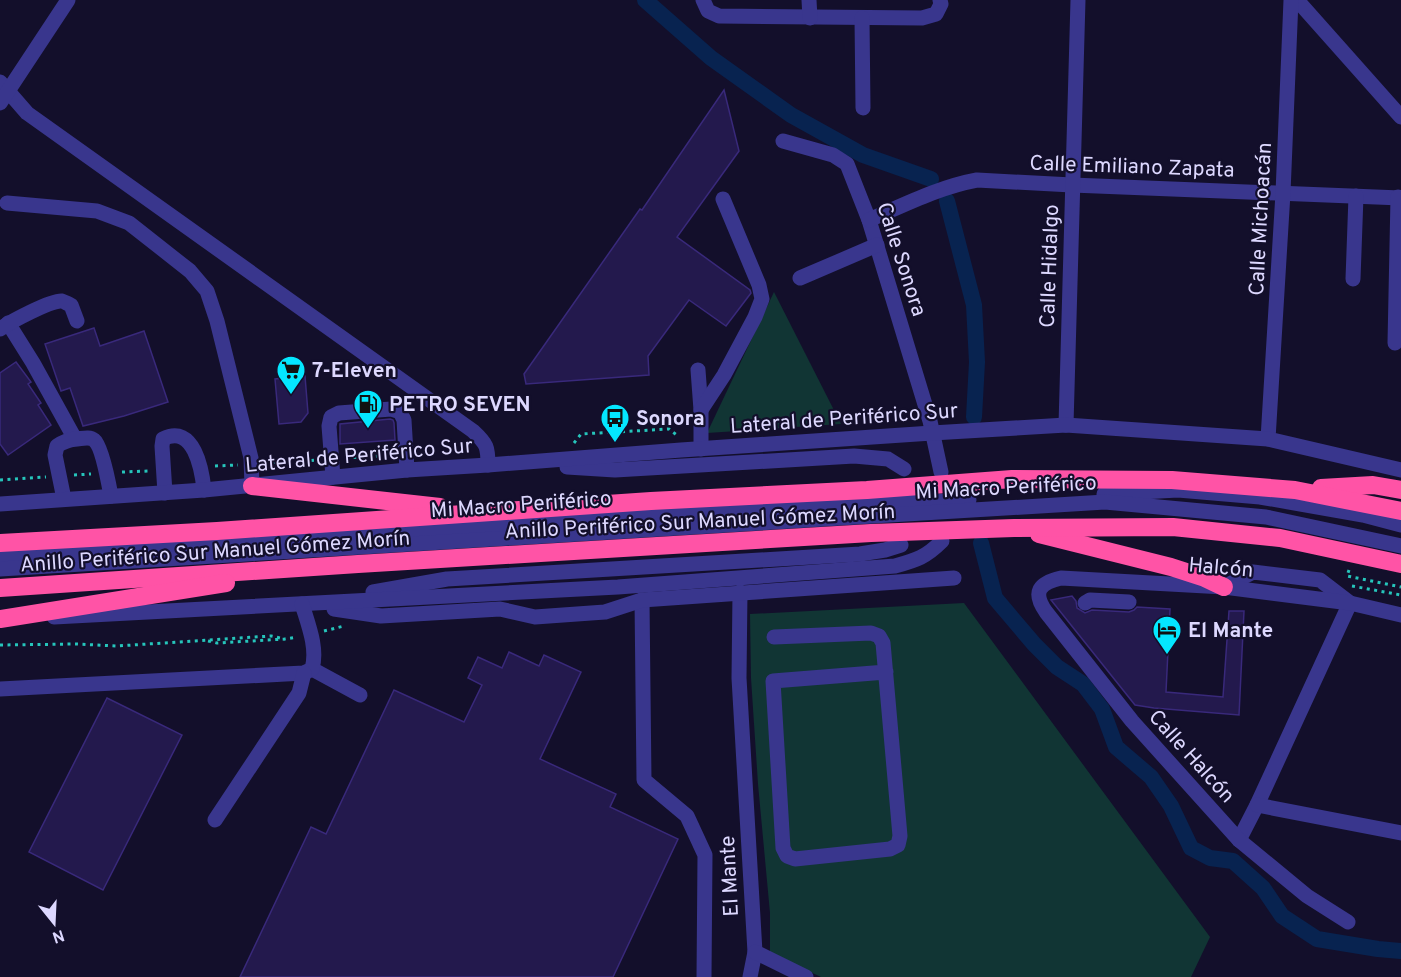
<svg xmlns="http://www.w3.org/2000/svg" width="1401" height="977" viewBox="0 0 1401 977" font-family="Overpass,sans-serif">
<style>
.green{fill:#113534}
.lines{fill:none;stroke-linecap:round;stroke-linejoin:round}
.canal{stroke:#082350;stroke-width:16}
.building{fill:#23194d;stroke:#39297b;stroke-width:1.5}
.path{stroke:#26c5bb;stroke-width:3;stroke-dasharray:3 4.5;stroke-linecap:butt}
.minor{stroke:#39368d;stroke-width:15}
.highway{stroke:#ff53a6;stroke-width:18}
.labels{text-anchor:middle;stroke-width:4.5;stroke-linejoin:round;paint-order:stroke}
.street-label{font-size:21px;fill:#ddd8ff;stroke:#130f2b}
.poi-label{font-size:21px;font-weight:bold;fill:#ddd8ff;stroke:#130f2b;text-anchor:start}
</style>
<rect width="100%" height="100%" fill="#130f2b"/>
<g class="green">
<path d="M774,292L841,424L707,433Z"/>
<path d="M964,603L1210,937L1191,977H821L770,953V913L758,784L751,678L750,614Z"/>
</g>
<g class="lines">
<g class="canal">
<path d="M645,0L711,58L791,115L863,155L931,179"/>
<path d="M947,201L974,305L977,362L974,417"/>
<path d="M981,543L995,598L1034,644L1057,667L1083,684L1102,709L1116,747L1151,777L1171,806L1191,848L1210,858L1233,861L1263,888L1282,916L1317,939L1378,949L1401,951"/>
</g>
</g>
<g class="building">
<path d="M724,90L739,151L677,237L750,290L751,293L726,326L689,300L648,356L649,375L526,384L524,374L640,209L642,210Z"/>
<path d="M94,328L100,346L144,331L168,402L124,416L83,426L70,388L61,391L45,344Z"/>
<path d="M16,362L31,382L28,384L41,403L38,405L51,425L8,455L0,444V373Z"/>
<path d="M305,376L308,413L301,422L279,424L275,379Z"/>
<path d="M390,419L393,420L394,423L395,440L340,444V424Z"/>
<path d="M1072,596L1076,601L1077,608L1085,613L1092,610L1129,612L1134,610L1137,607L1170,609L1166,692L1223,697L1229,611H1244L1239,715L1154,708L1135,705L1051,600Z"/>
<path d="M509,652L539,666L544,655L581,672L540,759L616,794L610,807L678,839L613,977H240L311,827L326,834L394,690L464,722L482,685L468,678L478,657L502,668Z"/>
<path d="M107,698L182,735L103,890L29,852Z"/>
</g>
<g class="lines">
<g class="path">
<path d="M574,443L581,434L669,429L678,436"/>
<path d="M346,458L379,456"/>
<path d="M266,463L319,460"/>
<path d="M215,466L238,465"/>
<path d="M122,472L148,471"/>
<path d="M74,475L91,474"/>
<path d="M0,480L46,477"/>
<path d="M1349,570L1347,576L1401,587"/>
<path d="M1352,586L1401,595"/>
<path d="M324,631L344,626"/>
<path d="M208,641L217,643L285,639L297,637"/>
<path d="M0,645L77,644L117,646L271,636L285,639"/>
</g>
<g class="minor">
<path d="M703,0L708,11L719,16L922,18L936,14L941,4L940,0"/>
<path d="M809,0L810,18"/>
<path d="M1297,0L1401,117"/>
<path d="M862,18L863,108"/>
<path d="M0,82L27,113L473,431C487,444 488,447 488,465"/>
<path d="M0,103L68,0"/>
<path d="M783,141L833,155L847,164L869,220L930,421L941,472"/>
<path d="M7,203L97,211L129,223L190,271L207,291L217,321L251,458L252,486"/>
<path d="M869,220C904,205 939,187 977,180L1072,185L1401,198"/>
<path d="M800,278L877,245"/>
<path d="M1353,279L1356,196"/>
<path d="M8,323L33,363L75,439"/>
<path d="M0,329C10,322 51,300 62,301C65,302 68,304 71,305L77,321"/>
<path d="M1395,343L1398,197"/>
<path d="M698,370L701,410V449"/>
<path d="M701,410L724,375L755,317L762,299L759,285L723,199"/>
<path d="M1066,425L1078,0"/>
<path d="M1268,439L1283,193L1291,0"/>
<path d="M567,467L615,470L854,456L888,459L904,469"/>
<path d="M333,477L329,426L331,417L339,413L391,409L400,412L404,420L407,470"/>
<path d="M165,493L162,446L163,439C194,423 202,470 204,490"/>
<path d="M1104,494L1178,490L1260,497L1363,515L1401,525"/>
<path d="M64,499L55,455L57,446C63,442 67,440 75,439C81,439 89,436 94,440C102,446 109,485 111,496"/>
<path d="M0,504L204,490L407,470L488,465L681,450L932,433L1066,425L1268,439L1401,470"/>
<path d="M0,558L784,508L969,500"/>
<path d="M0,569L1105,502L1266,517L1401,546"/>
<path d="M1224,587L1253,572L1320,580L1350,603L1257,805L1239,840"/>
<path d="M373,592L447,579L860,554L885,550L901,545"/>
<path d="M740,592L739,678L755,952L750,977"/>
<path d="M642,600L644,780L687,816L705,855L704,977"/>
<path d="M1085,603L1090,600L1129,602"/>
<path d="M334,609L381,616L500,609L535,617L605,612L642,600L954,578"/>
<path d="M54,617L618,587L895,566C917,560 926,557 942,541"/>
<path d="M774,637L871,633L879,636L883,643L900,836L898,845L890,849L795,859L787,856L783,848L773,681L886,672"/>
<path d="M312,669L360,695"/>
<path d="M0,689L304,673L312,669C318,648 308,624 302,604"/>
<path d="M1257,805L1401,833"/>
<path d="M215,820L299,693L304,673"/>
<path d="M1348,922L1307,896L1239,840L1132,721L1046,612C1032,592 1039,583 1061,578L1224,587L1350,603L1401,615"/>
<path d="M755,952L806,977"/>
</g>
<g class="highway">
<path d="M252,486L440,507"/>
<path d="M1321,488L1373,485L1401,490"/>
<path d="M1039,534L1171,567L1205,578L1224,587"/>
<path d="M0,543L217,531L651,501L867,490L1012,479L1172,480L1295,490L1401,511"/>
<path d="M0,588L358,564L871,533L1014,528L1173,527L1280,538L1401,564"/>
<path d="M0,619L226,583"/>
</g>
</g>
<defs>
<g id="supermarket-pin" transform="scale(1.5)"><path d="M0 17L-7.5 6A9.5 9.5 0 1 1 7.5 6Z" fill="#04e7ff" stroke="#130f2b"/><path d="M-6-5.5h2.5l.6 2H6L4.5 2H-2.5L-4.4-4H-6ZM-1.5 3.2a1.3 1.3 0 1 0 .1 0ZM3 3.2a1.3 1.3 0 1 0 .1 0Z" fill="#111"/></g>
<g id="fuel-pin" transform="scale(1.5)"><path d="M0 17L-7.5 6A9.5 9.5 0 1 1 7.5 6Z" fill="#04e7ff" stroke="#130f2b"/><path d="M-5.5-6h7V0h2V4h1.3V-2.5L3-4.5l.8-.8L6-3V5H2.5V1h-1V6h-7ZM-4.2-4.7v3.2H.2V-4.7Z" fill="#111"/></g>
<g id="bus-pin" transform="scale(1.5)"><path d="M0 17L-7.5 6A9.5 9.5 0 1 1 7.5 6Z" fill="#04e7ff" stroke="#130f2b"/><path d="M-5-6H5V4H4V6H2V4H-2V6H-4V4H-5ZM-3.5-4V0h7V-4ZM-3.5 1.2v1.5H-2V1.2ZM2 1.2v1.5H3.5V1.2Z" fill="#111"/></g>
<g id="hotel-pin" transform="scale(1.5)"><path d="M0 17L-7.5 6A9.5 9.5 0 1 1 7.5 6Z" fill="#04e7ff" stroke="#130f2b"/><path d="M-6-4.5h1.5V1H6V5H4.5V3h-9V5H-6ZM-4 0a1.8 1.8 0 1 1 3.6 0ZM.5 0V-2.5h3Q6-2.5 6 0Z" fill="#111"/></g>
</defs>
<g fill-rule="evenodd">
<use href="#supermarket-pin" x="291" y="370"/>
<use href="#fuel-pin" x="368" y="404"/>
<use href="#bus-pin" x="615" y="418"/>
<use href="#hotel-pin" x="1167" y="630"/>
</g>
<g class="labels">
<g class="street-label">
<text transform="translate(1132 166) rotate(2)" y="7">Calle Emiliano Zapata</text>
<text transform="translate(1260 219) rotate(-87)" y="7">Calle Michoacán</text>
<text transform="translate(902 259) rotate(72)" y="7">Calle Sonora</text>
<text transform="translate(1049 266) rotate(-88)" y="7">Calle Hidalgo</text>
<text transform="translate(844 418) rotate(-4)" y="7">Lateral de Periférico Sur</text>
<text transform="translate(359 455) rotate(-5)" y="7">Lateral de Periférico Sur</text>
<text transform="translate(1006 487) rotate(-3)" y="7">Mi Macro Periférico</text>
<text transform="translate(521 504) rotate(-4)" y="7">Mi Macro Periférico</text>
<text transform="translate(700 521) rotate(-3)" y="7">Anillo Periférico Sur Manuel Gómez Morín</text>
<text transform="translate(215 551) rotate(-4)" y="7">Anillo Periférico Sur Manuel Gómez Morín</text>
<text transform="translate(1221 567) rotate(5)" y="7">Halcón</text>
<text transform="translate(1192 756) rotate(48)" y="7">Calle Halcón</text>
<text transform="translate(729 876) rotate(-93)" y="7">El Mante</text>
</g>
<g class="poi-label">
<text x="312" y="377">7-Eleven</text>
<text x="389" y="411">PETRO SEVEN</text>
<text x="636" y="425">Sonora</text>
<text x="1188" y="637">El Mante</text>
</g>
</g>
<g transform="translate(54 923) rotate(162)" stroke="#130f2b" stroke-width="4.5" paint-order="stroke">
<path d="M0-4.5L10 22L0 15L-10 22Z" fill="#ddd8ff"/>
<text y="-9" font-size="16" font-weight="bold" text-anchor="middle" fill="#ddd8ff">N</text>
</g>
</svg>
